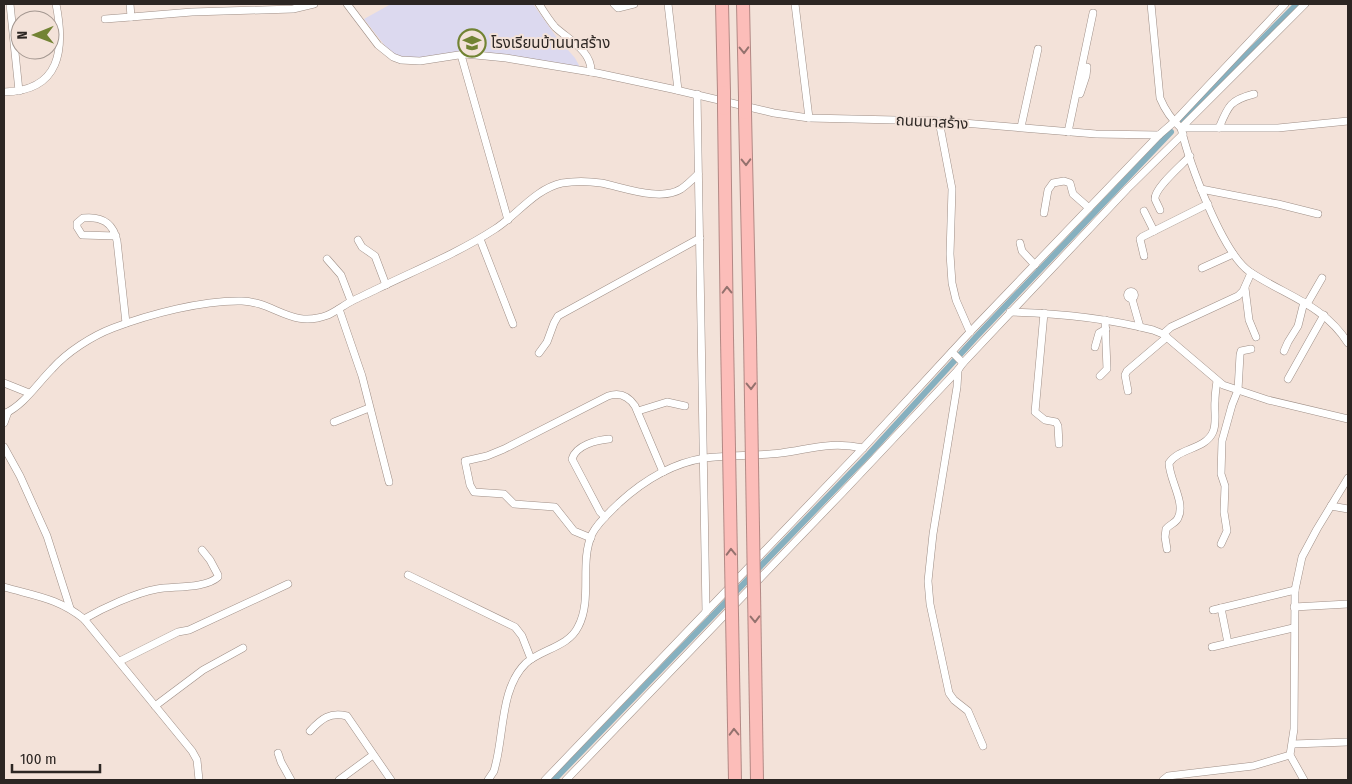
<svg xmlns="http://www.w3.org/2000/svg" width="1352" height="784" viewBox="0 0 1352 784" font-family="'Fira Sans Condensed','Noto Sans Thai',sans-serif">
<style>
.education{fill:#dcd9ef}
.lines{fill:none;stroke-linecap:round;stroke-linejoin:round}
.canal{stroke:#86b0bf;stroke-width:6}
.minor-casing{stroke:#9e8e86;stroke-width:8}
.motorway-casing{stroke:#b38884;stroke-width:14}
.minor{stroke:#fff;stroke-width:7}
.motorway{stroke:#fcbdb9;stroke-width:12}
.motorway-bridge-casing{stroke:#b38884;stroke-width:14;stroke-linecap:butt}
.motorway-bridge{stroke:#fcbdb9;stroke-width:12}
.oneway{stroke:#94726e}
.labels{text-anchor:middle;stroke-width:4;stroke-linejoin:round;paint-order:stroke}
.poi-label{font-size:15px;fill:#2c2623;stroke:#f3e2d9;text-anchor:start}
.street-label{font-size:15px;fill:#2c2623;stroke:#f3e2d9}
</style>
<rect width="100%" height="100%" fill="#f3e2d9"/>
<path class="education" d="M391,4H533L555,35L575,58L581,69L478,53L417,59L397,56L389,51L364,19Z"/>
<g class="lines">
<g class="canal">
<path d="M1181,121L1297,4"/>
<path d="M554,780L869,454L977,336L1171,132"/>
</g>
<g class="minor-casing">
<g id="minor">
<path d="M10,4L19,91"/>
<path d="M130,4L131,17L192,12L293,9L314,4"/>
<path d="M347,4L378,45L393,57L401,60L420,61L465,54L506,58L597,73L672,89L774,113L809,118L939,121L1096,134L1159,135"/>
<path d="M539,4C544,12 549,20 555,27C569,40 592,51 591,72"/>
<path d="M614,4L618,8L634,4"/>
<path d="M668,4L678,90"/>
<path d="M795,4L809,118"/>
<path d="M1151,4L1160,98C1165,110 1172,120 1181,128H1278L1348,121"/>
<path d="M1305,4L1181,128C1189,162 1222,253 1250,272C1286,296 1323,304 1348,343"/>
<path d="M105,19L131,17"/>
<path d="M461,55L508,220"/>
<path d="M4,92C61,91 65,49 56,4"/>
<path d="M697,94L706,612"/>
<path d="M1080,94L1086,76L1087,67"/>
<path d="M939,121L952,189L950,254L952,283L956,300L970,332"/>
<path d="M1021,127L1038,49"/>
<path d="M1219,128C1228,106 1230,100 1254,94"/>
<path d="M1068,132L1093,13"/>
<path d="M1201,189L1278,204L1318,214"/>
<path d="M1160,210C1159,207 1156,202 1155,199C1154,188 1183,164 1190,156"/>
<path d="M1144,211L1154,231"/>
<path d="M1044,213L1048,190L1053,183L1064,181L1070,183L1073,194L1089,208"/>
<path d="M116,236L82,235L77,227V223L83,218C101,216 113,222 117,241L126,323"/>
<path d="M480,239L513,324"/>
<path d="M358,240L362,247L375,256L386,285"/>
<path d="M1020,243L1022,251L1035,265"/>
<path d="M1144,256L1140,239L1142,237L1208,204"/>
<path d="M327,259L341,275L351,301"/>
<path d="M1202,268L1233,254"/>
<path d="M1245,288L1249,320L1256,337"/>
<circle cx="1131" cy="295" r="3.5"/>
<path d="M1132,299L1140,327"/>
<path d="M1307,304L1322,278"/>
<path d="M339,309L362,376L389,482"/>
<path d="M1010,312C1058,313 1106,318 1153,330L1163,334L1223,385L1268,400L1348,419"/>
<path d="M1044,313L1035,412L1045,420L1056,422L1058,426L1059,444"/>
<path d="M1163,334L1171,327L1238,296L1243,291L1251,273"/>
<path d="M1095,347L1099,333L1106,329"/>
<path d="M1284,351L1288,342L1298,326L1304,302"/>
<path d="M952,352L963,363"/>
<path d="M539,353L547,342L554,323L558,316L700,238"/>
<path d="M1100,376L1107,369L1105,320"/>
<path d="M1288,379L1324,315"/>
<path d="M4,383L29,393"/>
<path d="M1128,391L1125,375L1127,371L1167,337"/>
<path d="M638,411L667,402L685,406"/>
<path d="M4,414C24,405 37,384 52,369C67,352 92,336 113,328C150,314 203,300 242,301C275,302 291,329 328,315C337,311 344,305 352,301C360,297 369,293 377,289C416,270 458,253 495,229C517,215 535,189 562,183C574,181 588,181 601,183C623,187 660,202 681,189C687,185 693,179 698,174"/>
<path d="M334,422L369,408"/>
<path d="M4,423L8,412"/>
<path d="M4,447L20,476L47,536L70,608"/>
<path d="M1331,506L1348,509"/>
<path d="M605,517L600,512L572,459C576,445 597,440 609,439"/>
<path d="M591,538L574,531L555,507L514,504L504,494L474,492L470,485L465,461L487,456L504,449L608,396C620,392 629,397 635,406L663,472"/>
<path d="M1221,544L1227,531L1224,512L1225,486L1221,474L1222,441L1232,405L1238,390L1240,355L1241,351L1251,349"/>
<path d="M1167,549L1165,537L1166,529C1170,524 1176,523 1178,518C1186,503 1169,479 1169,463C1180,447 1205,450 1213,432C1217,423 1214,410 1215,401C1215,394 1216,388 1217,381"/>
<path d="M408,575L515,627L522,636L531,659"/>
<path d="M4,587C35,596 58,598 84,619L192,751L197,760L199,780"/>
<path d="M1294,607L1348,604"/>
<path d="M1221,608L1228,643"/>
<path d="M1213,610L1295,590"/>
<path d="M84,619C103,608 135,593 157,589C173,586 205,589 218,577V575L210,560L202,550"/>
<path d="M1212,647L1293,628"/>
<path d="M120,661L178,632L189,630L288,584"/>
<path d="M155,706L203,670L243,648"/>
<path d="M310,731C322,718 330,712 347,716L391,780"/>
<path d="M1293,744L1348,742"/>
<path d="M983,746L968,711L954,700L949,693L930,604L928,581L933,534L957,387L958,370L963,363L1127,189L1183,134"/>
<path d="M278,753L281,762L291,780"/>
<path d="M339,780L373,755"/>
<path d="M488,780L494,771L496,763C504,731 501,687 526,663C542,649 568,647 578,627C593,599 579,563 592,534C598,522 610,512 619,503C643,481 673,463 705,458C730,455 756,456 781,453C811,449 831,441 863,448"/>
<path d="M545,780L863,448L970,332L1159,135L1174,122L1285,4"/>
<path d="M566,780L843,492L958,370"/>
<path d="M1163,780L1168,776L1253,766L1290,755"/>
<path d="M1304,780L1290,755L1294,729L1295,590L1302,557L1317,529L1348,478"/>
</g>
</g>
<g class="motorway-casing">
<g id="motorway">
<path d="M722,4L724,92"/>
<path d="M743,4L745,97"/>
<path d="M724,109L727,338"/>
<path d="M745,113L750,338"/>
</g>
</g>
<use href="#minor" class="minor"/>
<use href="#motorway" class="motorway"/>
<g class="motorway-bridge-casing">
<g id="motorway-bridge">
<path d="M724,92V109"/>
<path d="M745,97V113"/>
<path d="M727,338L735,780"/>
<path d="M750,338L757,780"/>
</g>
</g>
<use href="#motorway-bridge" class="motorway-bridge"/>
</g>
<defs><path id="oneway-chevron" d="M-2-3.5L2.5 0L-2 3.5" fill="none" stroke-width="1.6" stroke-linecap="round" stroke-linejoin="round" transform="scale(1.25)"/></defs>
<g class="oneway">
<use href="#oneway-chevron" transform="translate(744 50) rotate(89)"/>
<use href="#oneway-chevron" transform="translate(746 162) rotate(89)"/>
<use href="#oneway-chevron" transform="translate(727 290) rotate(-91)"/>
<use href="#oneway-chevron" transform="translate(751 386) rotate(89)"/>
<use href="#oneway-chevron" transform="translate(731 552) rotate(-91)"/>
<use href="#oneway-chevron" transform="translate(755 619) rotate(89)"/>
<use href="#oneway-chevron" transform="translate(734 732) rotate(-91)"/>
</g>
<defs>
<g id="school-ring" transform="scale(1.4375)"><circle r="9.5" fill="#f3e2d9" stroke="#728333" stroke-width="1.5"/><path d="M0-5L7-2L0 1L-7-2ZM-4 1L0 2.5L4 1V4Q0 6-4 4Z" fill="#728333"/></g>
</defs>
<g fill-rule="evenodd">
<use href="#school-ring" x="472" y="43"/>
</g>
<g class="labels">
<g class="poi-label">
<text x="491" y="48">โรงเรียนบ้านนาสร้าง</text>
</g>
<g class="street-label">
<text transform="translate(932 122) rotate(3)" y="5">ถนนนาสร้าง</text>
</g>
</g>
<rect width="1352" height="784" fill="none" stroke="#2c2623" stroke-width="10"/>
<g transform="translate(35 35) rotate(269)"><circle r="24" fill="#f3e2d9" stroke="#a39790"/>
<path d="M0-4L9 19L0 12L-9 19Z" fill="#728333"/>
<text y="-8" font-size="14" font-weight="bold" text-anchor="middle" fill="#2c2623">N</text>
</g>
<path d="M12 764v8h88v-8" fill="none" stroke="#2c2623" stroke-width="2.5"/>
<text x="20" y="764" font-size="15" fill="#2c2623" stroke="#f3e2d9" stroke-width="4" paint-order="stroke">100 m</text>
</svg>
